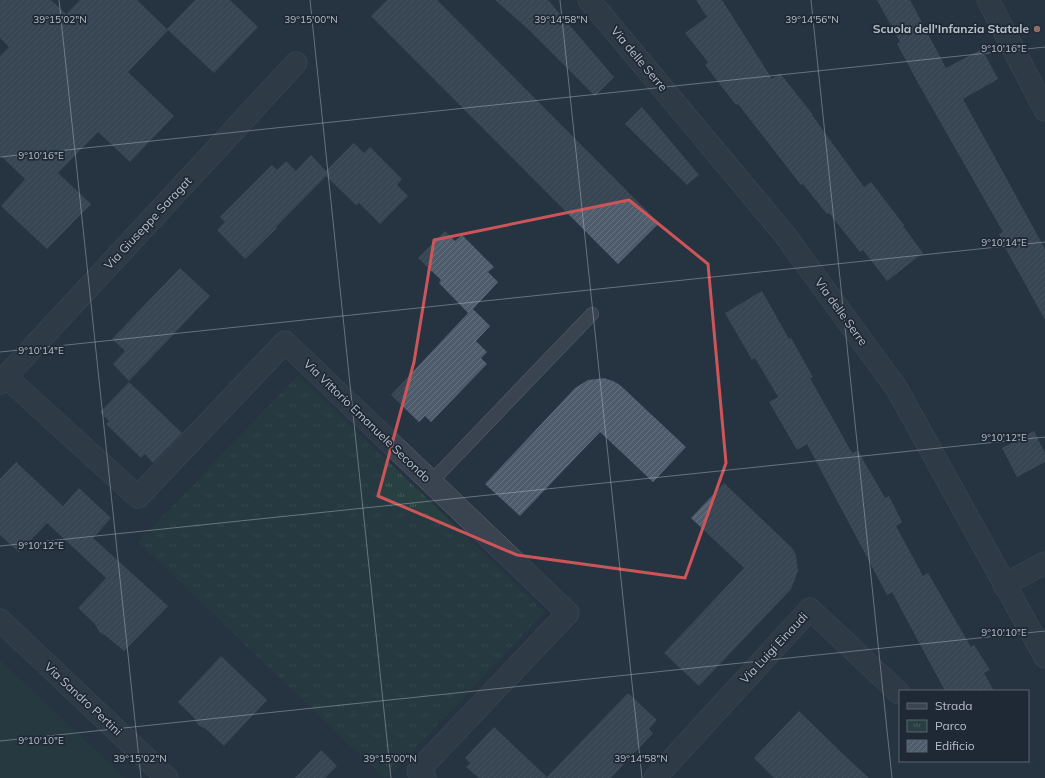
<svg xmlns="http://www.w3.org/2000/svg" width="1045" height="778" viewBox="0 0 1045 778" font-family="Mulish,sans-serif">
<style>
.grass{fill:#284041}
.park{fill:url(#park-tufts)}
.building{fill:url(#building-hatch)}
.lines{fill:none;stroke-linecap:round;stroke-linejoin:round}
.service-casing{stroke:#58626d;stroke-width:14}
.minor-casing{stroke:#58626d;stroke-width:23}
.tertiary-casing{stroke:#58626d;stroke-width:23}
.service{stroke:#3a4450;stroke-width:13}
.minor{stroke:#3a4450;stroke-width:22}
.tertiary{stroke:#3a4450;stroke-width:22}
.marked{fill:none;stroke:#cc5559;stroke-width:3;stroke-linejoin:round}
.ticks{fill:none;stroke:#b6bfca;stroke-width:1;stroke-opacity:0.45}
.education-dot{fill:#8d6e63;stroke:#1f2935;stroke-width:1.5}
.labels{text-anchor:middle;stroke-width:3.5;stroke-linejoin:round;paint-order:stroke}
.poi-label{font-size:12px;font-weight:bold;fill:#b6bfca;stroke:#1f2935;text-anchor:end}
.street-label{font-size:12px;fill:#b6bfca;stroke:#1f2935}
.ticks-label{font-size:10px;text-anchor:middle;fill:#b6bfca;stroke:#1f2935;stroke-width:3.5;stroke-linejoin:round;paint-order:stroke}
</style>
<defs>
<pattern id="park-tufts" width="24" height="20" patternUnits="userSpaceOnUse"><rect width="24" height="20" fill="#284041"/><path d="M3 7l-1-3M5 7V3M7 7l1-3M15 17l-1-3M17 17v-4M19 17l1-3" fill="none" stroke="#455a5b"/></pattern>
<pattern id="building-hatch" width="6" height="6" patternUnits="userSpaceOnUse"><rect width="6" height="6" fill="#4f5c6b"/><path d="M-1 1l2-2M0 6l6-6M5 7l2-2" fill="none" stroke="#66727f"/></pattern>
</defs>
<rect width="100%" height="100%" fill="#263340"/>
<path class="grass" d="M0,660L125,778H0Z"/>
<path class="park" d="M298,375L545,612L387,778H384L138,542Z"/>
<g class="building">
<path d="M0,0H51L66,14L80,0H137L167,29L195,0H230L258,27L214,73L168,30L128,72L174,116L130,162L98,132L58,173L91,204L47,249L1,206L25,179L0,155V56L9,47L0,38Z"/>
<path d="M387,0H437L659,223L618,264L371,16Z"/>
<path d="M495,0H548L614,77L595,96L529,30Z"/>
<path d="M696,0H722L772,79L780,73L813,115H812L864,187L871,182L904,225L903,226L923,253L887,281L863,250L860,252L829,213L827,214L803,184L801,185L738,104L736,105L705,65L708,62L685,33L707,17Z"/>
<path d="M877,0H910L946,68L982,49L998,79L963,99L1045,249V320L1003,244L1004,243L999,234L1003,232L918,83L897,44L900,42Z"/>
<path d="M642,107L699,175L687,185L625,124Z"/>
<path d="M354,143L364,153L370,147L402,179L397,185L408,196L380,224L359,203L356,205L326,176L276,227L277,228L245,259L217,230L225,222L220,217L272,165L277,170L286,161L296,171L311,155L326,171Z"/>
<path d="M445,231L455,241L462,235L494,267L488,272L498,282L473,309L490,326L476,341L487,352L481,358L487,364L431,422L425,416L419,422L391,395L468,313L439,283L441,280L418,258Z"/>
<path d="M180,268L210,296L129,381L113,364L125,351L112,339Z"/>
<path d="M762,291L789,339L791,338L813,377L810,378L852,453L858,451L885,498L889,496L902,522L896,526L923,576L928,573L971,647L974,645L990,670L984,673L994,691H945L892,592L887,595L807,444L797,450L769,402L778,397L755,358L752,360L725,313Z"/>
<path d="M604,378L613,381L620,385L686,447L653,482L600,432L520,516L485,484L575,388L588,380Z"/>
<path d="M129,382L182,433L153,463L145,454L141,458L106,424L109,421L100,412Z"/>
<path d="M1034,431L1045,453V462L1017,477L1002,448Z"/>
<path d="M16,462L63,506L79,488L111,518L93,538L168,606L124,651L106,636L99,632L95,624L78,608L106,578L47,523L19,552L0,535V479Z"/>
<path d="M724,483L792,548L796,555L798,571L791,589L699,686L664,653L744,568L691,518Z"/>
<path d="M221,656L267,700L224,746L206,729L198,725L195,719L178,702Z"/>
<path d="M628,693L657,720L649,729L653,733L611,778H479L466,767L470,763L465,758L494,727L547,777Z"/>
<path d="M799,711L844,755L869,778H774L754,758Z"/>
<path d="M321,750L337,766L325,778H295Z"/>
</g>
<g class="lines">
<g class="service-casing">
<path id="service" d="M431,482L592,314"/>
</g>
<g class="minor-casing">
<g id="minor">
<path d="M988,0L1045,110"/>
<path d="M6,377L138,497L285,342L568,613L418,771L425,778"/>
<path d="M0,383L296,63"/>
<path d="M1004,585L1045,563"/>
<path d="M0,620L167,778"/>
<path d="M655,778L810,609L899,693"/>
</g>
</g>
<g class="tertiary-casing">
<path id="tertiary" d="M589,0L785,235L897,389L1045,657"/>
</g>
<use href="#service" class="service"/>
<use href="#minor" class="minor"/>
<use href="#tertiary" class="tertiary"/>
</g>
<path d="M0 0H1045V778H0ZM629,200L708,264L726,463L685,578L517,555L378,496L414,362L434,240Z" fill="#263340" fill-opacity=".55" fill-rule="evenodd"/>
<path class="marked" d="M629,200L708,264L726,463L685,578L517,555L378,496L414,362L434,240Z"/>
<path class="ticks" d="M59,0L141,778M310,0L391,778M560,0L642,778M811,0L892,778M0,157L1045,47M0,352L1045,242M0,546L1045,437M0,741L1045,631"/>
<circle class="education-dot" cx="1037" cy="29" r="4"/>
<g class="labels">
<g class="poi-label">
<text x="1029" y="33">Scuola dell'Infanzia Statale</text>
</g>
<g class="street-label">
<text transform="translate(639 59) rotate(50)" y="4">Via delle Serre</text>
<text transform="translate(148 223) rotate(-47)" y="4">Via Giuseppe Saragat</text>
<text transform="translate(841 312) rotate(54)" y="4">Via delle Serre</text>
<text transform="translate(367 421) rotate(44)" y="4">Via Vittorio Emanuele Secondo</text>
<text transform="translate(774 648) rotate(-47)" y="4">Via Luigi Einaudi</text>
<text transform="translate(83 699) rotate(43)" y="4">Via Sandro Pertini</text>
</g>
</g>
<g class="ticks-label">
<text x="60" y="23">39°15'02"N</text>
<text x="311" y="23">39°15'00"N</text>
<text x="561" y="23">39°14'58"N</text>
<text x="812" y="23">39°14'56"N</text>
<text x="1004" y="52">9°10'16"E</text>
<text x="41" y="159">9°10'16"E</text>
<text x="1004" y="246">9°10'14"E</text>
<text x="41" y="354">9°10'14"E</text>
<text x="1004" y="441">9°10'12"E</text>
<text x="41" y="549">9°10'12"E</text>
<text x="1004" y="636">9°10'10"E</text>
<text x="41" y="744">9°10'10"E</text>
<text x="140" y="762">39°15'02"N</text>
<text x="390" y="762">39°15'00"N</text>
<text x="641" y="762">39°14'58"N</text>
</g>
<rect x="899" y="690" width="130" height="72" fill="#1f2935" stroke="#5b6571"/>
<rect x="907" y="703" width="20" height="6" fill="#3a4450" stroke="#5b6571"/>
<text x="935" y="710" font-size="12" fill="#b6bfca">Strada</text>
<rect x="907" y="720" width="20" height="12" fill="url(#park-tufts)" stroke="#5b6571"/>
<text x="935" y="730" font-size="12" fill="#b6bfca">Parco</text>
<rect x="907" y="740" width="20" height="12" fill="url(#building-hatch)" stroke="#5b6571"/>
<text x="935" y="750" font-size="12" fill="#b6bfca">Edificio</text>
</svg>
